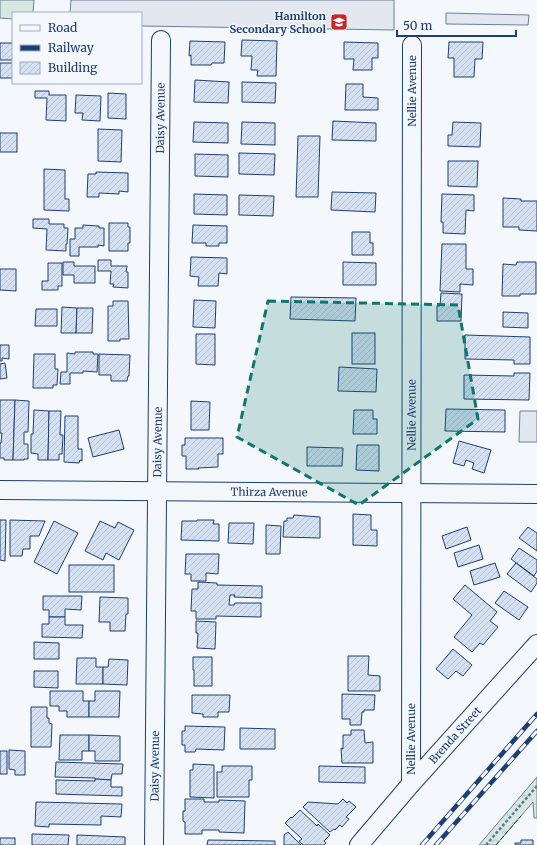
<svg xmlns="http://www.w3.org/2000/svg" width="537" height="845" viewBox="0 0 537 845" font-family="Merriweather,serif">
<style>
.park{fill:url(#park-crowns);stroke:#687fa3}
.garden{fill:#d7e8df;stroke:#687fa3}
.parking{fill:#e3e8f0;stroke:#687fa3}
.building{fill:url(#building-hatch);stroke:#1d3f73}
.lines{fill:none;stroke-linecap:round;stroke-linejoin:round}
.minor-casing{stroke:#1d3f73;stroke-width:20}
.path{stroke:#5e769c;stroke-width:2.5;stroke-dasharray:3 2;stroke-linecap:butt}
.minor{stroke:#f4f7fb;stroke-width:18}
.rail-casing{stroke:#1d3f73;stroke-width:4.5}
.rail{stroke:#f4f7fb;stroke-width:3;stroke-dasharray:9;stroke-linecap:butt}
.fence{stroke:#1d3f73;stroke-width:1;stroke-dasharray:5 2;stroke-linecap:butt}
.marked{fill:#0f766e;fill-opacity:0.2;stroke:#0f766e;stroke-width:3;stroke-dasharray:8 5;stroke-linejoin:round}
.labels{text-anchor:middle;stroke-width:3;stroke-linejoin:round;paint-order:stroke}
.poi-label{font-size:11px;font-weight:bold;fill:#1d3f73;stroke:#f4f7fb;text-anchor:end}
.street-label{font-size:11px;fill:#1d3f73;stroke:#f4f7fb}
</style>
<defs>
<pattern id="park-crowns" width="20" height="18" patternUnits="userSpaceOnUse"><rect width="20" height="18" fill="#d7e8df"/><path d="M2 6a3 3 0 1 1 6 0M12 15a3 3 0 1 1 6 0" fill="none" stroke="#b8c8c3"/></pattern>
<pattern id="building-hatch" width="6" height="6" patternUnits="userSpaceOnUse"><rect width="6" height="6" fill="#d5e0f0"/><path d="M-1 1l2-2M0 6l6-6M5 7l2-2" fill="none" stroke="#b6c1d1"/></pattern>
</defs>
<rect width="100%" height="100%" fill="#f4f7fb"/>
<path class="park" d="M537,777V818H534L533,802L496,845H479Z"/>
<path class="garden" d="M0,0H34L33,13H13V19L0,18Z"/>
<g class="parking">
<path d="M71,0H394V30L141,26V13H70Z"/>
<path d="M446,13L529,15L528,25L446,24Z"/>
<path d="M520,411H537V442H519Z"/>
</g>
<g class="building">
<path d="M242,40L277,41L276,76H257L258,70H251L252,56H241Z"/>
<path d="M190,41L225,42L224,63H212L211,65H191V55L189,56Z"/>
<path d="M344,42L378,43V58H372V70H353L354,59H344Z"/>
<path d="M449,42H483L482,59H475L474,77H454V58H448Z"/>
<rect x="0" y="43" width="13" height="17"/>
<rect x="0" y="63" width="13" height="15"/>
<path d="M195,80L229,82L228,103L194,102Z"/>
<path d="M242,82L276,83L275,103L242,102Z"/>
<path d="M346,84H363V97L378,98V110H345Z"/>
<path d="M35,91H49V95H66V121L46,120L47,98H35Z"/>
<path d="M108,93L126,94V119L108,118Z"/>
<path d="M76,95L101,96L100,121L82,120L83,113H75Z"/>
<path d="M333,121L376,123V141L332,140Z"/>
<path d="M194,122L228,123V143L193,142Z"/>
<path d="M242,122L275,123V145L241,144Z"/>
<path d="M453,122L481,123L480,147L448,146V135H452Z"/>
<path d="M98,129L122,130L121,162L98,161Z"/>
<rect x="0" y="133" width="17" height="19"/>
<path d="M298,136H320L318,197H296Z"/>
<path d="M239,153L275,154L274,175L239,174Z"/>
<path d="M195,154L228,155V177L195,176Z"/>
<path d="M448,161H478L477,187L448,186Z"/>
<path d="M44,169L65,170V199H69V211L44,210Z"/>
<path d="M96,172L128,173V192L119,191V194L99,193V197H87L88,174H96Z"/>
<path d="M332,192L376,193L375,212L331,210Z"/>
<path d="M194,194L227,195V215L194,214Z"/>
<path d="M442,194L474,195V211L466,210L465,234L443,233V222H441Z"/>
<path d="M239,195L274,196L273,216L239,215Z"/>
<path d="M503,198L521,199V201H537V231L519,230V227H503Z"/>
<path d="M33,219H49V224H64V228H68L67,244H66V251L46,250L47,229L33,228Z"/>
<path d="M109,223H128V227H130V243H128V251H109Z"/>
<path d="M83,225L99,226V228H104V246L98,245V247H79V256H70V239H75V228H83Z"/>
<path d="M193,225L227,226V243H219V246H206V243H192Z"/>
<path d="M352,232H370V243H373V255H352Z"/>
<path d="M442,244H466V269H473V285L460,284V292L440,291Z"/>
<path d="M191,257L227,258V274L219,273L218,286H198L199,277L190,276Z"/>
<path d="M98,260H111V266H127L126,272H128V288L113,287L114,284H110L111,271H98Z"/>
<path d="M63,262H74V266H95V283H74V275H63Z"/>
<path d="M343,262L376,263V285H343Z"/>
<path d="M517,262H536V294H520V296H502L503,264L516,265Z"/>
<path d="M48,263H62V286H58V290H42V281H48Z"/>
<path d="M0,269H16V291L0,290Z"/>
<path d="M441,293L462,294L461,321H437V306H440Z"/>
<path d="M291,297L356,298L355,321L290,319Z"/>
<path d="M194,300L216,301L215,328L193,327Z"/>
<path d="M113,301H128L129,339H120V341H108V306H113Z"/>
<path d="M62,307L77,308L76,333H61Z"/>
<path d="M77,308H93L92,333H76Z"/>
<path d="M36,309H57V326H35Z"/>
<path d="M503,312L528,313V328L503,327Z"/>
<rect x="352" y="333" width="23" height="31"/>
<path d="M196,334H215V365L196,364Z"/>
<path d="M465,335L530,337V364H514V360L465,359Z"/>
<path d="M0,345H9V359L2,358V361H0Z"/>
<path d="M75,352H93V354H98L97,372L83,371V373H70V384H60L61,372H67V353L75,354Z"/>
<path d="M34,354H55V369H58L57,385H53V388H33Z"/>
<path d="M99,354L130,355L129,376H128L127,381H111V375H99Z"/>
<path d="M5,363L7,378L0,379V364Z"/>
<path d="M339,367L377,369L376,392L338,391Z"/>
<path d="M514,373H530L529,400L464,399V375L514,376Z"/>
<path d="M0,400H15L13,460H4V458H0V443H1L2,433H0Z"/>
<path d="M15,400L29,401L28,432H24V444H28V459H24V460H13Z"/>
<path d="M191,401L210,402L209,430H191Z"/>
<path d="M446,409L505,410V432L445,431Z"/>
<path d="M34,410L49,411L48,460H38V454L31,453V434H33Z"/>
<path d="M354,410H373V419H377V434H353Z"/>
<path d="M49,411H61L60,435H63L62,454H59V460H48Z"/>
<path d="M65,416H78V449H82V461L80,460L79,463L64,462Z"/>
<path d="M119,430L124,449L93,457L88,438Z"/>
<path d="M185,438H223V454H218V467L198,468L199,469H186V456H182V445H185Z"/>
<path d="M459,441L491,450L484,473L472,469L474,463L466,460L464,466L453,463Z"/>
<path d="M357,445H379V471L356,470Z"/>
<path d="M307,447L343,448L342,466H307Z"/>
<path d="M353,514L371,515V530H377V546L353,545Z"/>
<path d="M294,515L320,517V538L283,537L284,521H287V518H293Z"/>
<path d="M0,520H6L5,561L0,560Z"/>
<path d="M10,520L45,521L39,536H30V549H23L22,556H10Z"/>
<path d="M197,520H214L213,524H219V541L181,540L182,521H197Z"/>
<path d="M54,521L78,533L57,574L34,562Z"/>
<path d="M100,521L115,528L118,522L134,530L119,560L106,553L103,560L85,551Z"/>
<path d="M229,523H254L253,544L228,543Z"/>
<path d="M266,525L281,526L280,554H266Z"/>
<path d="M467,527L471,540L446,549L442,536Z"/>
<path d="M528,527L537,533V551L519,538Z"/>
<path d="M479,545L483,559L458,567L454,553Z"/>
<path d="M519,548L537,560V571L534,576L511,559Z"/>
<path d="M186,554H219L218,574L206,573V581H191V574H185Z"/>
<path d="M495,563L500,577L474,585L470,571Z"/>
<path d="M516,563L537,579V583L531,592L507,574Z"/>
<rect x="69" y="565" width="45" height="27"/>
<path d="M198,582L217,583V585L262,586V598L234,597L235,595H230L229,605H234L235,603H261V617L216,616V619H196V611H191L192,589H198Z"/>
<path d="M465,585L497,612L490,621L498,627L483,645L480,643L472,652L454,637L472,615L453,599Z"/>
<path d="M504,591L528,607L519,620L495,603Z"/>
<path d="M43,596H82L81,610L65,609V617H49V610H43Z"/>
<path d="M100,597L128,598V614H126L125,631H110V622H99Z"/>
<path d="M49,617H65V625H83L82,638L42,637V624H49Z"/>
<path d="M196,621L216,622L215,649L197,648L198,633H196Z"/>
<path d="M34,642L59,643V659H34Z"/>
<path d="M453,649L472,665L463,676L456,671L448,679L436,669Z"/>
<path d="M348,656H369L368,675L380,676V691H348Z"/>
<path d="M193,657H212V686H194V670H193Z"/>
<path d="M77,658H96V667H103V684H76Z"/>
<path d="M109,659L128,660L127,685L103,684V667H108Z"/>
<path d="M34,671H58V688L34,687Z"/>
<path d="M50,691H83V701H89V717H67V711H59V706H50Z"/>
<path d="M95,691H120L119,717H89V701H95Z"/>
<path d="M342,694L375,695L374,710H364V712H362L361,725H350V719H342Z"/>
<path d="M192,695H230L229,712H218V717H203V714L192,713Z"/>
<path d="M31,707H47V718H49V723L52,724L51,747H31Z"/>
<path d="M185,726L225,727L224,750L196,749L195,752H185V745H182V731H185Z"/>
<path d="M240,728L275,729V749H240Z"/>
<path d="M351,730H364L365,743L373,742V763H342L341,748L343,749V735H351Z"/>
<path d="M60,735H89V751H82V760H59Z"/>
<path d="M89,735L120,736V761H95V751H89Z"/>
<path d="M9,750L25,751V775H15V770L9,769Z"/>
<rect x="0" y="751" width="7" height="23"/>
<path d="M56,762L123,764L122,774H112L111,780L95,779V778L55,777Z"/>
<path d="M193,764L214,765V798L190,797V770H193Z"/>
<path d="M222,766H252V780H249V797H217V772H222Z"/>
<path d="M319,766L365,767V783L319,782Z"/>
<path d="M95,779L111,780V787H122V796L56,794V780L95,781Z"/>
<path d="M185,799H204V802H219V800L245,801L244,833L219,832V830H202V834H185V822L183,821V811H185Z"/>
<path d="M343,799L347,803L349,801L356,807L346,817L349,819L342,827L340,825L335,830L334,829L330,832L303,807L308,802L338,804Z"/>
<path d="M36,802L122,804L121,817L101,816V825L49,824V827L35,826Z"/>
<path d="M300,810L317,826L318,824L330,835L324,841L326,843L324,845H303L299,841L302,839L285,823L291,817L292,818Z"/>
<path d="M288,832L301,845H284V835Z"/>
<path d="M32,834L69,835L68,845H32Z"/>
<path d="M77,835L125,837V845H77Z"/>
<rect x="0" y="838" width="15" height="7"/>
<path d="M208,840L275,841V845H207Z"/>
<path d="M521,840H533V845H515V843H521Z"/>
</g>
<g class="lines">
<g class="minor-casing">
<g id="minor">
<path id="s1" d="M0,490L537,494"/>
<path id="s2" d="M411,784L412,45"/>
<path id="s3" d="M154,845L161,40"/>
<path id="s4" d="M359,845L411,784L537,644"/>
</g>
</g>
<path class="path" d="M486,845L537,786"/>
<use href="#minor" class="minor"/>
<g class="rail-casing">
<g id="rail">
<path d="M422,845L537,714"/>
<path d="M436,845L537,731"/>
</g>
</g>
<use href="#rail" class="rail"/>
<path class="fence" d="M496,845L521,816"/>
</g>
<path class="marked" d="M268,301L458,305L478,419L359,505L237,437Z"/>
<defs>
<g id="school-square" transform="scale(0.9)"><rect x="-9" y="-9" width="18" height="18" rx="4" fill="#c62828" stroke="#f4f7fb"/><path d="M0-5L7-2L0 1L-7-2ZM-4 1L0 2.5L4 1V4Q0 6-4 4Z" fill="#fff"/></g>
</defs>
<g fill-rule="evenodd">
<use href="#school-square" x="339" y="22"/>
</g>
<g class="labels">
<g class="poi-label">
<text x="326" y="20">Hamilton<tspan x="326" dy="13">Secondary School</tspan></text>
</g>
<g class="street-label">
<text dy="4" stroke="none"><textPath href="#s2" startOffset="693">Nellie Avenue</textPath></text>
<text dy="4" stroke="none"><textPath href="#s3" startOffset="727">Daisy Avenue</textPath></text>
<text dy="4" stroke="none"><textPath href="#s2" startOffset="369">Nellie Avenue</textPath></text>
<text dy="4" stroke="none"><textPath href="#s3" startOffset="403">Daisy Avenue</textPath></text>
<text dy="4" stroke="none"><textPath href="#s1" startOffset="269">Thirza Avenue</textPath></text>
<text dy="4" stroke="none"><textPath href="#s4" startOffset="146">Brenda Street</textPath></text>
<text dy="4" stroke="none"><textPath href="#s2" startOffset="45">Nellie Avenue</textPath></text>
<text dy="4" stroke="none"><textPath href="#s3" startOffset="79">Daisy Avenue</textPath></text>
</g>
</g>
<rect x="12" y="12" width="130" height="72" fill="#f4f7fb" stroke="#9eadc5"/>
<rect x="20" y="25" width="20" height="6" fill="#f4f7fb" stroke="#9eadc5"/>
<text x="48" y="32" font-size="12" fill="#1d3f73">Road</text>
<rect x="20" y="45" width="20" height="6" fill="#1d3f73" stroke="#9eadc5"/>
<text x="48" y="52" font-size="12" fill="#1d3f73">Railway</text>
<rect x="20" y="62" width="20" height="12" fill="url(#building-hatch)" stroke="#9eadc5"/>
<text x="48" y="72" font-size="12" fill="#1d3f73">Building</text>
<path d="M397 30v6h119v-6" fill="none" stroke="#1d3f73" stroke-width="2"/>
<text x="403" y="30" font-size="12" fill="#1d3f73" stroke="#f4f7fb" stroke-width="3" paint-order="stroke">50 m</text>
</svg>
